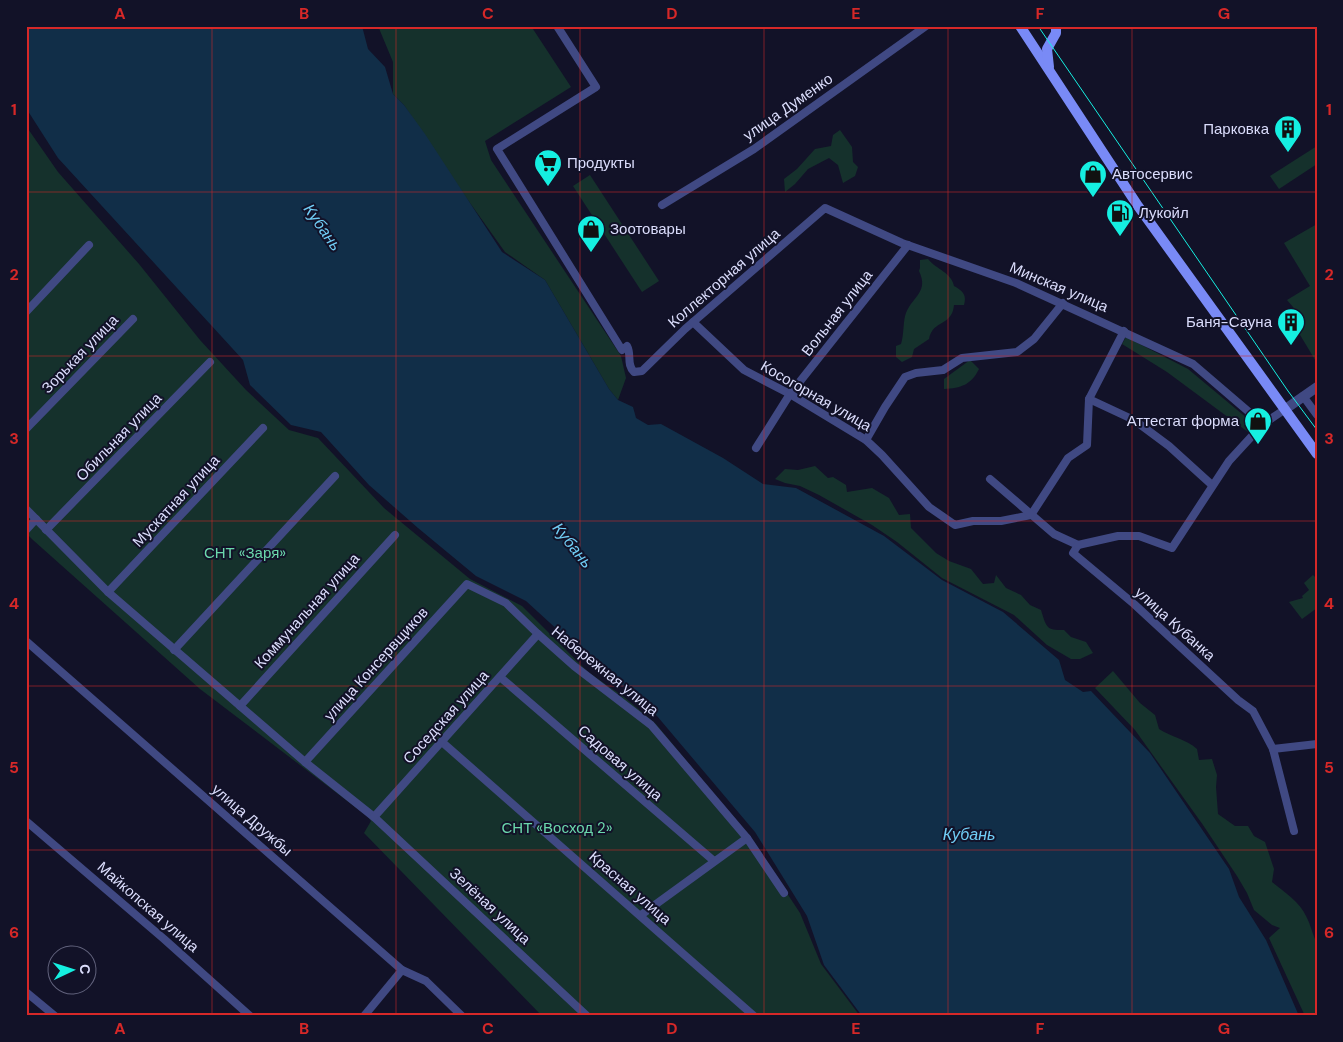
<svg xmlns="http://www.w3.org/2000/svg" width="1343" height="1042" viewBox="0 0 1343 1042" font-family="'DM Sans',sans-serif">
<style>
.green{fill:#15312c}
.water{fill:#112e48}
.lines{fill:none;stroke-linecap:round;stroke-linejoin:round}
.minor{stroke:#404983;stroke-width:8}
.tertiary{stroke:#404983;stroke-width:10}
.secondary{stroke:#798af6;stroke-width:10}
.tram{stroke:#15efe1;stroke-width:1}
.grid{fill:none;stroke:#d62828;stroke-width:1;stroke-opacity:0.55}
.labels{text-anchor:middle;stroke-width:4;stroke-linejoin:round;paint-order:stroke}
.street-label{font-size:15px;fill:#dbddfc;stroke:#121228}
.poi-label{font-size:15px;fill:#dbddfc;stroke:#121228;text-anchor:start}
.park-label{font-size:15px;fill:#6bd8ac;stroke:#121228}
.water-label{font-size:16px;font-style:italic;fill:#70cdf5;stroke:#121228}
.neatline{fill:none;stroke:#d62828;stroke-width:2}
.grid-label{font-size:16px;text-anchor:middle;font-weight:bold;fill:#d62828}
</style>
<rect width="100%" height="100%" fill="#121228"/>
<g class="green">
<path d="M378,26H531L571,87L485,141L491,160L621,356L626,378L618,400L609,389L545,280L505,252L465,196L404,105L393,94V62Z"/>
<path d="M26,126L58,172L139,264L200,340L246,390L289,430L318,438L384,508L470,579L522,606L588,672L624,697L656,724L751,839L800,913L821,964L860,1016H542L364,833L371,821L367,816L200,689L33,540L26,533Z"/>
<path d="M840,130L852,147L853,162L858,167L855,176L843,183L838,165L829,158L808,169L795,184L785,192L784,179L797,169L815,149L831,146L833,135Z"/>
<path d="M1317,146V164L1279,189L1270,176Z"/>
<path d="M590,175L659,281L642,292L573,186Z"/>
<path d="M1317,224V363L1291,320L1299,314L1287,300L1310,286L1284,243Z"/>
<path d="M928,259C937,270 951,272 954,286C963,291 967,295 964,305H954C952,327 933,319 929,339L914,349L912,357L902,362L896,357V346L901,344C904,335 903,320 906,313C913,296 929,292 919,271L920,268V260Z"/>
<path d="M1126,337L1188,369L1254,424L1248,432L1167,372L1122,344Z"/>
<path d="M970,360L979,369C971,385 961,388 944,389V379Z"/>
<path d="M815,466L828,478L833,477L846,485L847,492L872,488L889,498L899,515L910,514L911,528L936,553L949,561L971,569L983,584L994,583L996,575L1006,588L1021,595L1030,605L1041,610C1046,626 1046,631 1064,630L1071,637L1086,642L1093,653L1080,659H1071L1047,645L1014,615L942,578L897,542L872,525L819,495L800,486L785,483L775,479L785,469L798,470Z"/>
<path d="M1313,575L1317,579V608L1302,619L1289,602L1303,598L1302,596L1309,590L1304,583Z"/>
<path d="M1113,671L1140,703L1155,715L1159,729C1171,737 1186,739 1197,749L1199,760L1212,759L1217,775L1216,787L1218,814L1235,826H1248L1254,836L1265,842L1274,869L1272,882C1284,892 1300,902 1306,916C1311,925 1312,934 1317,943V1016H1305L1269,938L1280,928L1272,925L1254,910L1247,893L1237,876L1203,825L1165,772L1135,730L1095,688Z"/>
</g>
<path class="water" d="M26,26H362L368,49L385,67L393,94L404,105L425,134L502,252L545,280L609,389L618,400L633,407L636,418L648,425L661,424L723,458L763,484L796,488L884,536L942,580L1003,612L1059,660L1065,680L1083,692L1091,691L1150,753L1229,869L1239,897L1266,940L1299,1016H862L824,965L807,916L755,832L657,716L595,664L526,601L476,576L418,528L369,485L321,432L291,425L250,385L243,360L58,158L26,108Z"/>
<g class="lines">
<g class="minor">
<path d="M557,26L596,87L497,149L622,350L627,346C632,355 626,364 634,372L642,371L685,329L825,208L902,243L1016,283L1193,364L1263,424"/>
<path d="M662,205L754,149L926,26"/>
<path d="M26,312L89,245"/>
<path d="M693,322L744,370L790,394L866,440L882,455L929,507L955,525L973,521H1001L1031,515L1068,458L1087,445L1089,399L1124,331"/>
<path d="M1303,396L1317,415"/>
<path d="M1089,399L1134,420L1169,446L1212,485"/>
<path d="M26,429L133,319"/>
<path d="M866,440L885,407L905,377L916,373L943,370L962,358L1017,352L1034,339L1063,303"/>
<path d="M756,448L790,394L908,245"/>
<path d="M990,479L1054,534L1078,545L1073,553L1134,604L1238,700L1253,711L1273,749L1294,831"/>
<path d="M26,509L108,592L305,762L374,817L587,1016"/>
<path d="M26,530L36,519"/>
<path d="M46,530L210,362"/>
<path d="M1078,545L1118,536H1139L1172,548L1229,461L1263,424L1284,410"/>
<path d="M108,592L263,428"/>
<path d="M26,641L402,970L426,981L462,1016"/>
<path d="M174,650L335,476"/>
<path d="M500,677L714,861"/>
<path d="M240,706L395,535"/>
<path d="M442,742L754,1016"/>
<path d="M1273,749L1317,744"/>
<path d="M305,762L467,584L506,603L538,634L574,666L651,725L747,838L784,893"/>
<path d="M374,817L538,634"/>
<path d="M26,821L164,939L250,1016"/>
<path d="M641,915L747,838"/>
<path d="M26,992L55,1016"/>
<path d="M364,1016L402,970"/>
</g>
<path class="tertiary" d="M1284,410L1317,387"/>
<g class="secondary">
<path d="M1020,26L1138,206L1317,454"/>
<path d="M1049,67L1047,49L1056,33V26"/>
</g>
<path class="tram" d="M1038,26L1288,391L1317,430"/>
</g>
<path class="grid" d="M212,26V1016M396,26V1016M580,26V1016M764,26V1016M948,26V1016M1132,26V1016M26,192H1317M26,356H1317M26,521H1317M26,686H1317M26,850H1317"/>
<defs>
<g id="building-pin" transform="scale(1.4375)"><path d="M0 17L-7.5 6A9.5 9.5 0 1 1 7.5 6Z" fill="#15efe1" stroke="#121228"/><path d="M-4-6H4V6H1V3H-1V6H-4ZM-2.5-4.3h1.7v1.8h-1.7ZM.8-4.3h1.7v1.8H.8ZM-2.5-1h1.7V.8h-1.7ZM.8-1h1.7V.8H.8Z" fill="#111"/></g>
<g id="supermarket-pin" transform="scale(1.4375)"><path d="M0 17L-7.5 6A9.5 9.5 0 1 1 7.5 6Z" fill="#15efe1" stroke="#121228"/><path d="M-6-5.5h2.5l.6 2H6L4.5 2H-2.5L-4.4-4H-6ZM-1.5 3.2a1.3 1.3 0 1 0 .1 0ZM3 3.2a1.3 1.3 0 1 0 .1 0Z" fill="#111"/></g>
<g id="shop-pin" transform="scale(1.4375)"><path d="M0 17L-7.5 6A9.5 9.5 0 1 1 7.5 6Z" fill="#15efe1" stroke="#121228"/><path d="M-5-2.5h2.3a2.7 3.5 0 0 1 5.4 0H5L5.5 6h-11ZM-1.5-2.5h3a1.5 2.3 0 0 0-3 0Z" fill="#111"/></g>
<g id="fuel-pin" transform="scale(1.4375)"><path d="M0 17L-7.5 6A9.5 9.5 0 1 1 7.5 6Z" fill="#15efe1" stroke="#121228"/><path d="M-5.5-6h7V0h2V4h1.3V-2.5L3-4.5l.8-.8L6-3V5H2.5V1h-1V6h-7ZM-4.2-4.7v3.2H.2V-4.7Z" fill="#111"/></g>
</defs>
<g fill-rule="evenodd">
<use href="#building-pin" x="1288" y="129"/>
<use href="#supermarket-pin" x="548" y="163"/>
<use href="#shop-pin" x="1093" y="174"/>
<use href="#fuel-pin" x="1120" y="213"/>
<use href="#shop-pin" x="591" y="229"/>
<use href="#building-pin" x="1291" y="322"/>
<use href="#shop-pin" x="1258" y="421"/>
</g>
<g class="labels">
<g class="street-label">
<text transform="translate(788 107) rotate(-35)" y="5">улица Думенко</text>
<text transform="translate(724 278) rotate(-41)" y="5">Коллекторная улица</text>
<text transform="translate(1059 287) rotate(23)" y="5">Минская улица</text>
<text transform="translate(837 313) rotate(-52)" y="5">Вольная улица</text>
<text transform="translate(80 354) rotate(-46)" y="5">Зорькая улица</text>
<text transform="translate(816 396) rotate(30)" y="5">Косогорная улица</text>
<text transform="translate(119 437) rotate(-46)" y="5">Обильная улица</text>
<text transform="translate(176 501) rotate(-47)" y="5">Мускатная улица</text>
<text transform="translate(307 611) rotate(-48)" y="5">Коммунальная улица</text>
<text transform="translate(1175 624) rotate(42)" y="5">улица Кубанка</text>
<text transform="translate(376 664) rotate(-48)" y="5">улица Консервщиков</text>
<text transform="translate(605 671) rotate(39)" y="5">Набережная улица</text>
<text transform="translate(446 717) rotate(-48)" y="5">Соседская улица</text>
<text transform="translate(620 763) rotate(41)" y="5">Садовая улица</text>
<text transform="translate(252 820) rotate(41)" y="5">улица Дружбы</text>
<text transform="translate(630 888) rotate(41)" y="5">Красная улица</text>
<text transform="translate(490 906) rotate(43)" y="5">Зелёная улица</text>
<text transform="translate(148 907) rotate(41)" y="5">Майкопская улица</text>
</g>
<g class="poi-label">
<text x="1269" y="134" text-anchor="end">Парковка</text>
<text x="567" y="168">Продукты</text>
<text x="1112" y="179">Автосервис</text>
<text x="1139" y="218">Лукойл</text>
<text x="610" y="234">Зоотовары</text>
<text x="1272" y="327" text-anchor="end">Баня-Сауна</text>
<text x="1239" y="426" text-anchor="end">Аттестат форма</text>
</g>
<g class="park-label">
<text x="245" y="558">СНТ «Заря»</text>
<text x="557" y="833">СНТ «Восход 2»</text>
</g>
<g class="water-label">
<text transform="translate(323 227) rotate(55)" y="6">Кубань</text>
<text transform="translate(573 545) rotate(51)" y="6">Кубань</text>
<text x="969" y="840">Кубань</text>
</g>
</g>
<rect width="1343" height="1042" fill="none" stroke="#121228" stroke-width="55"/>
<g transform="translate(72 970) rotate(86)"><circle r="24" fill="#121228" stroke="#62637d"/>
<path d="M0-4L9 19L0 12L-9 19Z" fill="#15efe1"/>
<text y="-8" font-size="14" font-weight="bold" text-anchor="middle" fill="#dbddfc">С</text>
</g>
<rect x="28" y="28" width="1288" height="986" class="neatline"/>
<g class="grid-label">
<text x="120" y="19">A</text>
<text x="304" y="19">B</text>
<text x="488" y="19">C</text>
<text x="672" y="19">D</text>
<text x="856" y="19">E</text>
<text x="1040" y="19">F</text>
<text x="1224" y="19">G</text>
<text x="14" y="115">1</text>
<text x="1329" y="115">1</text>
<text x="14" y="280">2</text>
<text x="1329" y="280">2</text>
<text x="14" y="444">3</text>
<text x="1329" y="444">3</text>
<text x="14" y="609">4</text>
<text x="1329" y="609">4</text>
<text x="14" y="773">5</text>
<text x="1329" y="773">5</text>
<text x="14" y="938">6</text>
<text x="1329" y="938">6</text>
<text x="120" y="1034">A</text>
<text x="304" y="1034">B</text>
<text x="488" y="1034">C</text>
<text x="672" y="1034">D</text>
<text x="856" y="1034">E</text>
<text x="1040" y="1034">F</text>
<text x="1224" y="1034">G</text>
</g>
</svg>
